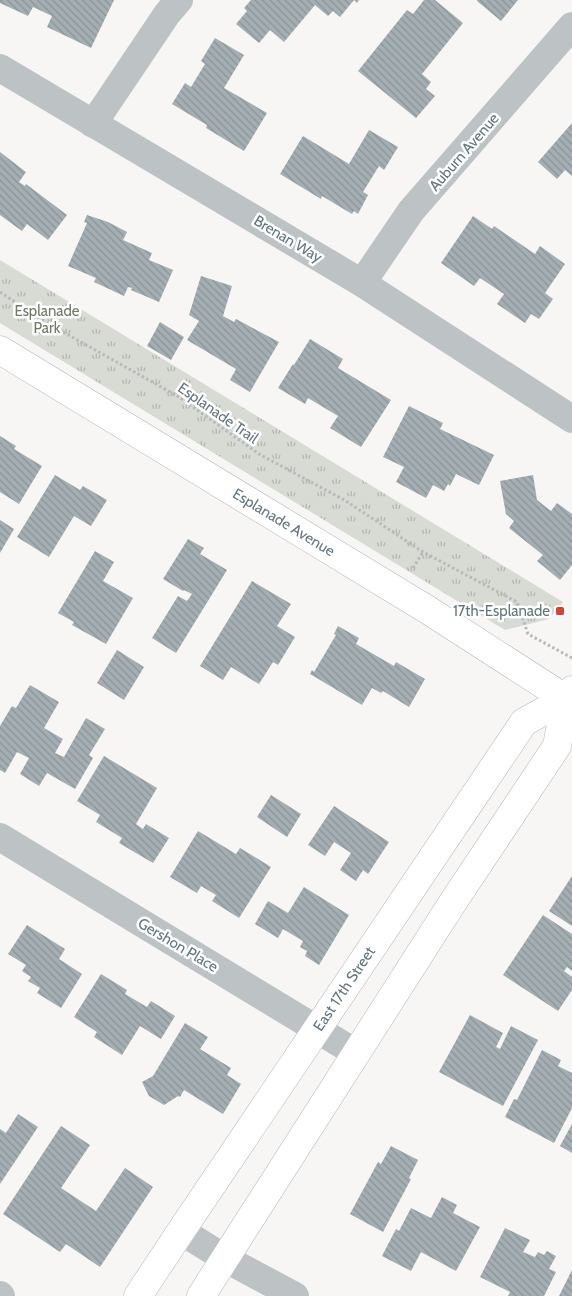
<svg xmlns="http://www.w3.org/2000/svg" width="572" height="1296" viewBox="0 0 572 1296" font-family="Cabin,sans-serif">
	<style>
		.park { fill: url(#park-tufts) }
		.building { fill: url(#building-back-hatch) }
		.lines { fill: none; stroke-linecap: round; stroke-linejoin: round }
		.secondary-casing { stroke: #b0b7ba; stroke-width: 29 }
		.primary-casing { stroke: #b1b7ba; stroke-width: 29 }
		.path { stroke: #b6babc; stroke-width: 3; stroke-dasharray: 2.5 2.5; stroke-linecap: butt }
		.street { stroke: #bdc3c5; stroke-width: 28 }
		.secondary { stroke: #fff; stroke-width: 28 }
		.primary { stroke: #fff; stroke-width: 28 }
		.poi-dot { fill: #d84433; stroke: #fff; stroke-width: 2 }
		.labels { text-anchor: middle; stroke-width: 5; stroke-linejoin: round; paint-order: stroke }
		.street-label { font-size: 15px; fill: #63757d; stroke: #fff }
		.park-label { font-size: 15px; fill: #6d7a66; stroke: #fff }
		.poi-label { font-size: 15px; fill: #63757d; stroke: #fff; text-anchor: end }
	</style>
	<defs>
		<pattern id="park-tufts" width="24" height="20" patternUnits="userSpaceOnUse" patternTransform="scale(1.25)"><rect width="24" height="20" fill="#d7dbd3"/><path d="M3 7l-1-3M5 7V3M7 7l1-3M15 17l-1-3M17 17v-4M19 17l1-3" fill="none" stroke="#b2b6b0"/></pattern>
		<pattern id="building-back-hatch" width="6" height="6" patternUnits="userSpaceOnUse" patternTransform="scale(1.25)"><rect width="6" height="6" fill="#a5afb3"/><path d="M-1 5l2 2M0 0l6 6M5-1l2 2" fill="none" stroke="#8a9397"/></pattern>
	</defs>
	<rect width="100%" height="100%" fill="#f7f6f4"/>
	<path class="park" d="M 0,260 L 563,602 L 549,619 L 505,630 L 0,323 Z"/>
	<g class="building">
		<path d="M 0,0 L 114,0 L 91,48 L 47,27 L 52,16 L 33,7 L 28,16 L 0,3 Z"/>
		<path d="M 251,0 L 359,0 L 357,3 L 354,0 L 340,17 L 333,11 L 328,16 L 315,5 L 284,42 L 270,30 L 259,43 L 236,24 L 247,11 L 244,8 Z"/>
		<path d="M 424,0 L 435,0 L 463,23 L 422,74 L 431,82 L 426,89 L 435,96 L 416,118 L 358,71 L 407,10 L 413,14 Z"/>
		<path d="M 477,0 L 518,0 L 501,21 L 477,1 Z"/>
		<path d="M 215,38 L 244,55 L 224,88 L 267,113 L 244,151 L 206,128 L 207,125 L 172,104 L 185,83 L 191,87 L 205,64 L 201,61 Z"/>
		<path d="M 572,123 L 572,176 L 565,170 L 557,179 L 538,162 Z"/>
		<path d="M 369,130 L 398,147 L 384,170 L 379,166 L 363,192 L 368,195 L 358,214 L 354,211 L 352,214 L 322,196 L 321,199 L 280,174 L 303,136 L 349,164 Z"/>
		<path d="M 0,152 L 26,172 L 19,182 L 25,186 L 26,184 L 67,215 L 48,240 L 27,224 L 22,231 L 0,215 Z"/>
		<path d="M 87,215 L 108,222 L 127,232 L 123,240 L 152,253 L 149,260 L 173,270 L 159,302 L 131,290 L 132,288 L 128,287 L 124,296 L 94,282 L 96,278 L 68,266 L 87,223 L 84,222 Z"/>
		<path d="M 473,216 L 492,229 L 494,226 L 535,254 L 540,246 L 565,264 L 545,293 L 553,299 L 539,319 L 531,314 L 525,323 L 497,304 L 504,294 L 480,278 L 474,286 L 441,263 Z"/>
		<path d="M 201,276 L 232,286 L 223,316 L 234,322 L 236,319 L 279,342 L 250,392 L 230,380 L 236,369 L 187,340 L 199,321 L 189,315 Z"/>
		<path d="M 160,322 L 184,337 L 171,360 L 147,346 Z"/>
		<path d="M 310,339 L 343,359 L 338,368 L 391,400 L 361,447 L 330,428 L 338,416 L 308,398 L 305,404 L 278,388 L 293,364 L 294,365 Z"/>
		<path d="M 409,406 L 443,423 L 440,429 L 494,455 L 479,485 L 456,474 L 450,486 L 448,484 L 444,491 L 433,485 L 426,498 L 396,482 L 404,467 L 383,457 Z"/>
		<path d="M 0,436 L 16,446 L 14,449 L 42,466 L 19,504 L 0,492 Z"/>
		<path d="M 55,475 L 80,490 L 83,486 L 107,500 L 91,526 L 74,516 L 49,557 L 17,537 Z"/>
		<path d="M 533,475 L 537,500 L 551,511 L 557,503 L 572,514 L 572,565 L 560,580 L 537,561 L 543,555 L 509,528 L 514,521 L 506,514 L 500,481 Z"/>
		<path d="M 0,520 L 14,529 L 0,553 Z"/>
		<path d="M 188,539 L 204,548 L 200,554 L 227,570 L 176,653 L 152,638 L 178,596 L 187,601 L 192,594 L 184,590 L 183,591 L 163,579 Z"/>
		<path d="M 95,551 L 114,562 L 103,581 L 133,598 L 106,644 L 72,625 L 74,622 L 58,613 Z"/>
		<path d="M 252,581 L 291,604 L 277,626 L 295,637 L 278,665 L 273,662 L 259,684 L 231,667 L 223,680 L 200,666 Z"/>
		<path d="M 338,626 L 359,638 L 356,644 L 394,666 L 396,662 L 425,679 L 409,707 L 383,691 L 381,693 L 372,688 L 362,705 L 310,674 L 312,670 L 314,672 L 336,635 L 334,634 Z"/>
		<path d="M 117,650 L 144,667 L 124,700 L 97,683 Z"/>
		<path d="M 30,685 L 59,702 L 44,728 L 63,739 L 55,753 L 64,757 L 86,718 L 105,729 L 89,755 L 93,758 L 75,789 L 47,773 L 39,786 L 20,774 L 29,758 L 17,752 L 5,773 L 0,770 L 0,726 L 12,706 L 16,708 Z"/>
		<path d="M 104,756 L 157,788 L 136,824 L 143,829 L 146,824 L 169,838 L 153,863 L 119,843 L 122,838 L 96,822 L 100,815 L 77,801 Z"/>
		<path d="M 271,795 L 301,814 L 287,837 L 257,817 Z"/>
		<path d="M 334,806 L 389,842 L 368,874 L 363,870 L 356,881 L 340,870 L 351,853 L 334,842 L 325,856 L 308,845 Z"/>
		<path d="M 198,831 L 236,854 L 240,848 L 271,867 L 239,918 L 212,901 L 216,895 L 201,886 L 197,893 L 170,877 Z"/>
		<path d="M 572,876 L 572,926 L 549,911 Z"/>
		<path d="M 304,887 L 349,915 L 319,965 L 305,956 L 307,951 L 300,947 L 303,941 L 283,929 L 278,938 L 255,924 L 268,901 L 288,913 Z"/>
		<path d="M 543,915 L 572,934 L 572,971 L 567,967 L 564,971 L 572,977 L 572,990 L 558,1011 L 503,975 Z"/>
		<path d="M 27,925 L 65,949 L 59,959 L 82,974 L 61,1008 L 37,993 L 40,988 L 28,981 L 31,977 L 22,971 L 26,965 L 8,954 Z"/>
		<path d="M 101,974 L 127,990 L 125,994 L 147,1007 L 151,1001 L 175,1016 L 161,1039 L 140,1026 L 122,1055 L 94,1037 L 97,1032 L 74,1017 Z"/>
		<path d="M 470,1015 L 503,1033 L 496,1047 L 500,1049 L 511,1026 L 538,1040 L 503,1106 L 439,1072 Z"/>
		<path d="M 185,1023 L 208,1037 L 200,1049 L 231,1068 L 227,1075 L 241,1084 L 223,1114 L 184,1090 L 180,1097 L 178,1096 L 164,1105 L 149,1096 L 142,1082 L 153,1076 Z"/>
		<path d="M 542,1050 L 561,1060 L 558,1066 L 572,1073 L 572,1108 L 554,1143 L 505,1117 L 514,1099 L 517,1100 Z"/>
		<path d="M 18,1114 L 38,1127 L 0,1184 L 0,1129 L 6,1133 Z"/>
		<path d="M 572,1124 L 572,1153 L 560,1146 Z"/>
		<path d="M 61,1126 L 90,1145 L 61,1188 L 96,1211 L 125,1168 L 153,1187 L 100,1267 L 66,1244 L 60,1252 L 3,1214 Z"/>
		<path d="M 391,1146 L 418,1160 L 409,1178 L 411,1179 L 383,1232 L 350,1214 L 378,1162 L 381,1164 Z"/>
		<path d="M 442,1197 L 457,1205 L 453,1213 L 480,1227 L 456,1271 L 421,1252 L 411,1271 L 382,1256 L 396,1229 L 399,1231 L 411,1208 L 431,1218 Z"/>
		<path d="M 505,1228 L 530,1240 L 523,1252 L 535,1257 L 538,1252 L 544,1255 L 547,1251 L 556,1256 L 549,1269 L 556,1272 L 544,1296 L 508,1296 L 510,1292 L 480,1277 Z"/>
		<path d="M 572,1270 L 572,1296 L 559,1296 Z"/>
	</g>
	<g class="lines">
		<g class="secondary-casing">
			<g id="secondary">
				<path id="s1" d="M 0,350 L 428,610 L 566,699"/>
			</g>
		</g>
		<g class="primary-casing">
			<g id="primary">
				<path id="s2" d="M 138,1296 L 181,1231 L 524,722 L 566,699"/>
				<path d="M 201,1296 L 453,902 L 557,746 L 566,699 L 572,690"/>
			</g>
		</g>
		<g class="path">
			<path d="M 0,292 L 47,323 L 179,397 L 259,454 L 346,501 L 423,552 L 517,602 L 528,634 L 572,658"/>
			<path d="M 413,568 L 423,552"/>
		</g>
		<g class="street">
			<path d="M 0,68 L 362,283 L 572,419"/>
			<path d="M 93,124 L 167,14 L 179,0"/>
			<path d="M 362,283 L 411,211 L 572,26"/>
			<path d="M 0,837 L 356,1053"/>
			<path d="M 181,1231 L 226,1259 L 295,1296"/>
			<path d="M 0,1295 L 1,1296"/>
		</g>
		<use href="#secondary" class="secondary"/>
		<use href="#primary" class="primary"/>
	</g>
	<rect class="poi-dot" x="555" y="606" width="10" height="10" rx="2.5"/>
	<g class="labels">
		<g class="street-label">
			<text transform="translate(464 152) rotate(-49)" y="5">Auburn Avenue</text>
			<text transform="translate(288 239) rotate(31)" y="5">Brenan Way</text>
			<text transform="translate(218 413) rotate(35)" y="5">Esplanade Trail</text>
			<text dy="5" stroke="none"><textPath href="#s1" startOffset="332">Esplanade Avenue</textPath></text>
			<text transform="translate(178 945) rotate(31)" y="5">Gershon Place</text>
			<text dy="5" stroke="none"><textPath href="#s2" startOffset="370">East 17th Street</textPath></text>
		</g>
		<g class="park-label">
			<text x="47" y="316">Esplanade<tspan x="47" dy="17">Park</tspan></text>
		</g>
		<g class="poi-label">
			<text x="550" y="616">17th-Esplanade</text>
		</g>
	</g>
</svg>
